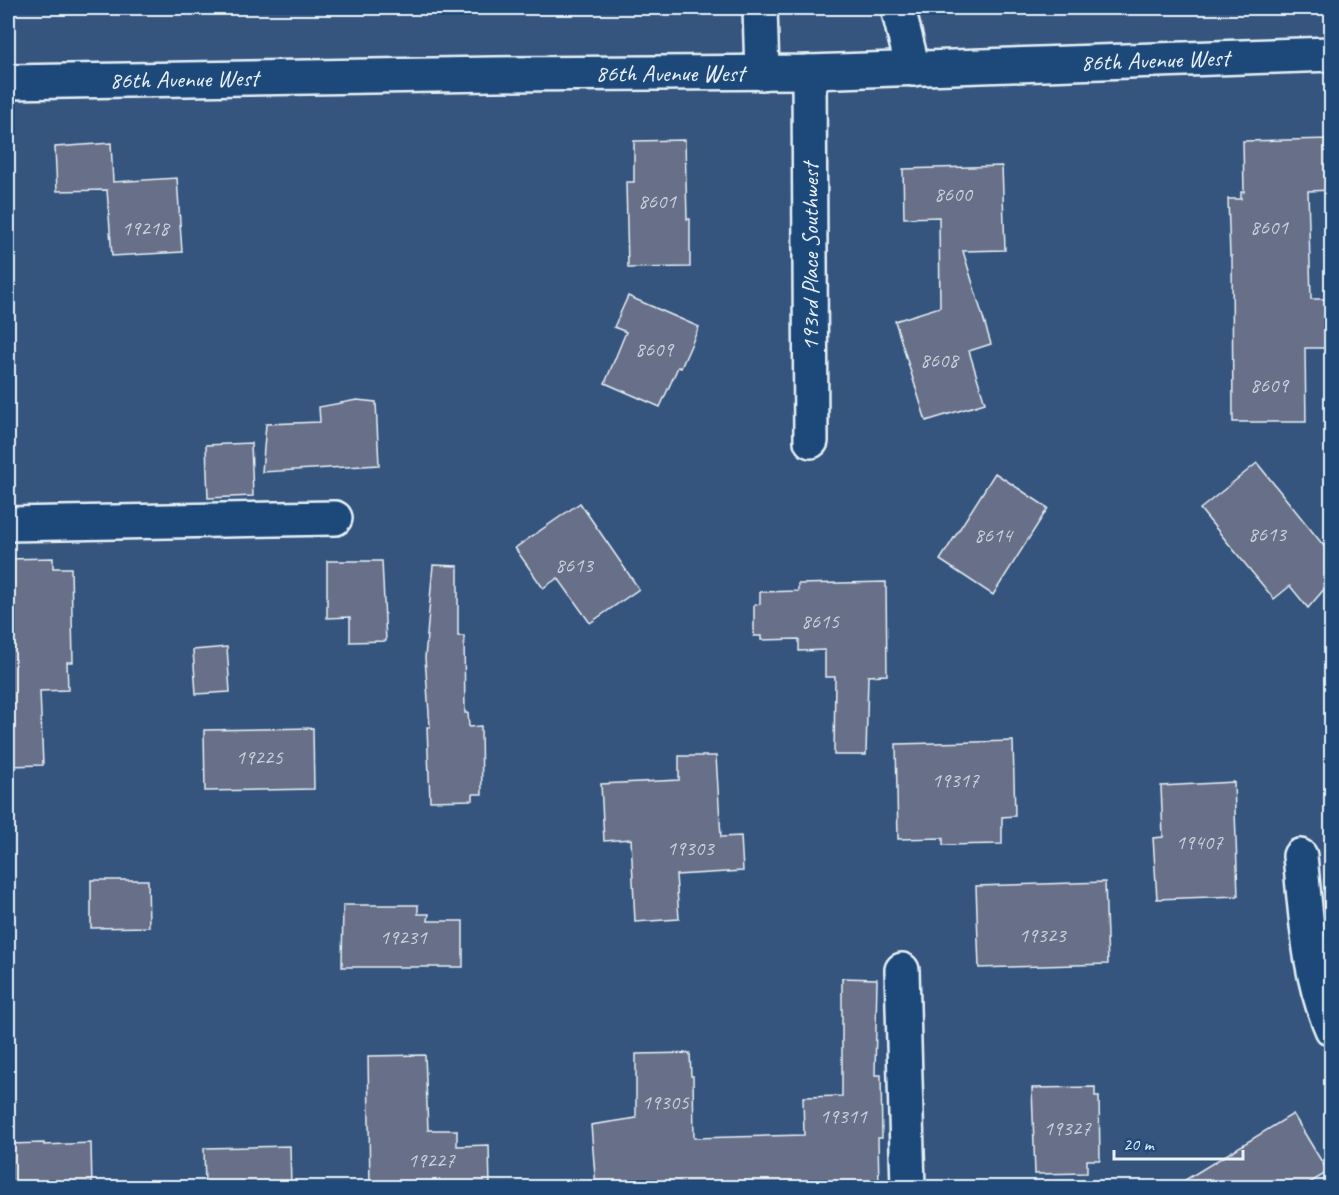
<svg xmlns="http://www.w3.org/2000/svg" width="1339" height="1195" viewBox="0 0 1339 1195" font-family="Caveat,sans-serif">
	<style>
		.building { fill: #687089; stroke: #e8f1f8; stroke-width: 1.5 }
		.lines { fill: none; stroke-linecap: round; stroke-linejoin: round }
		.minor-casing { stroke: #e8f1f8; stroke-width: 38 }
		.minor { stroke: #1f4a7a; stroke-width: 33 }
		.labels { text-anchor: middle; stroke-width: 4.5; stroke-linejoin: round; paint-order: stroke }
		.number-label { font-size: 21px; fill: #c8d1dc }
		.street-label { font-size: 24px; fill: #e8f1f8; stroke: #1f4a7a }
	</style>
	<rect width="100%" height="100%" fill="#35557e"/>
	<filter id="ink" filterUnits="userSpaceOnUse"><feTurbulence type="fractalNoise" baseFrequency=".0167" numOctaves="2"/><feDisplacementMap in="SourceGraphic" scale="12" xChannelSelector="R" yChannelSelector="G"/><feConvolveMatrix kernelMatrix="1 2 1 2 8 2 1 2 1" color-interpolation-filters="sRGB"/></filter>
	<g filter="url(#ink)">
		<g class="building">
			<path d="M 1332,139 L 1332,190 L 1308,191 L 1311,299 L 1332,299 L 1332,348 L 1305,348 L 1306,422 L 1233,422 L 1232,256 L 1230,256 L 1228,199 L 1241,199 L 1241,192 L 1244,192 L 1243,141 Z"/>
			<path d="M 685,140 L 687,219 L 690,219 L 690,267 L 628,268 L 626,182 L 634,182 L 634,141 Z"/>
			<path d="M 111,143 L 113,182 L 177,178 L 182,252 L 112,256 L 107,190 L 57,191 L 55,147 Z"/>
			<path d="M 1002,166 L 1005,250 L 963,251 L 991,344 L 969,351 L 985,403 L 926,421 L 895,321 L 940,307 L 939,217 L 904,218 L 903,169 Z"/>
			<path d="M 628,296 L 699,327 L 681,368 L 678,367 L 660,407 L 605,383 L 626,332 L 614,327 Z"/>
			<path d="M 357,400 L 376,402 L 379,465 L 262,472 L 266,424 L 320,422 L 319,407 Z"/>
			<path d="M 251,443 L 253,496 L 208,498 L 206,445 Z"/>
			<path d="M 1257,463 L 1332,556 L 1332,580 L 1308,608 L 1290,586 L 1274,599 L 1200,509 Z"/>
			<path d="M 995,473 L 1048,508 L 993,595 L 940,560 Z"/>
			<path d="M 580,503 L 639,589 L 590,623 L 558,578 L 543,588 L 515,548 Z"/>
			<path d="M 53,558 L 53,568 L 71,568 L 73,662 L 67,662 L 68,690 L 40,691 L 43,765 L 8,766 L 8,559 Z"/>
			<path d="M 327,561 L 382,561 L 386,641 L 350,642 L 350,617 L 327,618 Z"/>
			<path d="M 433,565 L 458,566 L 458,636 L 464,636 L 465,713 L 468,713 L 469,727 L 481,726 L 482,794 L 473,794 L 473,800 L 430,801 L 427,727 L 430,727 L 425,658 Z"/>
			<path d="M 886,582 L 887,675 L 868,676 L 866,755 L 834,755 L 835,677 L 825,677 L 825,650 L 799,651 L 799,639 L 761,640 L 761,636 L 754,636 L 754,605 L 760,604 L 760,592 L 798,591 L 798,584 Z"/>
			<path d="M 227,647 L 230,692 L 196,694 L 193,650 Z"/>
			<path d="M 313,728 L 314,789 L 205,791 L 204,730 Z"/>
			<path d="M 1013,741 L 1015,816 L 1002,817 L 1002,844 L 943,845 L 943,838 L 898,839 L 896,744 Z"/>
			<path d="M 679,756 L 716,756 L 721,837 L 741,836 L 743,871 L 676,875 L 679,919 L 635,922 L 631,839 L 604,841 L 601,784 L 679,780 Z"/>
			<path d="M 1234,782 L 1238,896 L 1157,899 L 1153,838 L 1163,837 L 1161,786 Z"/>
			<path d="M 91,880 L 148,880 L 149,927 L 91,928 Z"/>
			<path d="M 1105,882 L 1108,964 L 979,968 L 976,886 Z"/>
			<path d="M 343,905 L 418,905 L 418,914 L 429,914 L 428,921 L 463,921 L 463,967 L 342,967 Z"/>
			<path d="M 842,978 L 877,979 L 875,1075 L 881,1075 L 882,1138 L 878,1138 L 879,1188 L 596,1188 L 591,1125 L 636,1118 L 636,1054 L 690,1053 L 691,1076 L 693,1076 L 694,1138 L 804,1135 L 803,1097 L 842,1096 Z"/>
			<path d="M 425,1055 L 428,1130 L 457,1130 L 457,1146 L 489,1145 L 490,1188 L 370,1188 L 368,1056 Z"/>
			<path d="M 1095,1087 L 1095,1096 L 1099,1096 L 1100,1160 L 1087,1160 L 1087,1173 L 1035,1174 L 1032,1088 Z"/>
			<path d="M 1293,1114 L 1328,1172 L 1301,1188 L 1172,1188 Z"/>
			<path d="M 44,1143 L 44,1145 L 91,1143 L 92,1188 L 8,1188 L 8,1144 Z"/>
			<path d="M 290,1146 L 291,1188 L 205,1188 L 204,1148 Z"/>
		</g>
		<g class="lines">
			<g class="minor-casing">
				<g id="minor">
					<path d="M 760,8 L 762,73"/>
					<path d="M 898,8 L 913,69"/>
					<path d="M 809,72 L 811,441"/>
					<path d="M 8,82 L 495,74 L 809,72 L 1332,54"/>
					<path d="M 8,524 L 335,518"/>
					<path d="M 1300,856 C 1306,914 1308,975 1332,1029"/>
					<path d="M 902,970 L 908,1188"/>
				</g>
			</g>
			<use href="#minor" class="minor"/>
		</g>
	</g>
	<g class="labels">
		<g class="number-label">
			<text x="953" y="201">8600</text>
			<text x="657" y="208">8601</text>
			<text x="1269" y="234">8601</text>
			<text x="145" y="235">19218</text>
			<text x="654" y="356">8609</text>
			<text x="939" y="367">8608</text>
			<text x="1269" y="392">8609</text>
			<text x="1267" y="541">8613</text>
			<text x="993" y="542">8614</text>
			<text x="574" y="572">8613</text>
			<text x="820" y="628">8615</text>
			<text x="259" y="764">19225</text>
			<text x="955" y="787">19317</text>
			<text x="1199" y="849">19407</text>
			<text x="690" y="855">19303</text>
			<text x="1042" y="942">19323</text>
			<text x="403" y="944">19231</text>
			<text x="665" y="1109">19305</text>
			<text x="843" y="1123">19311</text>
			<text x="1067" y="1135">19327</text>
			<text x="431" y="1167">19227</text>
		</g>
		<g class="street-label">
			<text transform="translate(1155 60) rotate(-2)" y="8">86th Avenue West</text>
			<text x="670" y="81">86th Avenue West</text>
			<text transform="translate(184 79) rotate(-1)" y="8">86th Avenue West</text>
			<text transform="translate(810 257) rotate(-90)" y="8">193rd Place Southwest</text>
		</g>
	</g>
	<rect width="1339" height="1195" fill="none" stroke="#1f4a7a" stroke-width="30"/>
	<rect x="15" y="15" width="1309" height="1165" fill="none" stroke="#e8f1f8" stroke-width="2" filter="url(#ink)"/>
	<path d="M1114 1150v9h129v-9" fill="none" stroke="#e8f1f8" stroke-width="3"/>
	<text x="1123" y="1150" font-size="18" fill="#e8f1f8" stroke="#1f4a7a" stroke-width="4.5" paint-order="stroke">20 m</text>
</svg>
